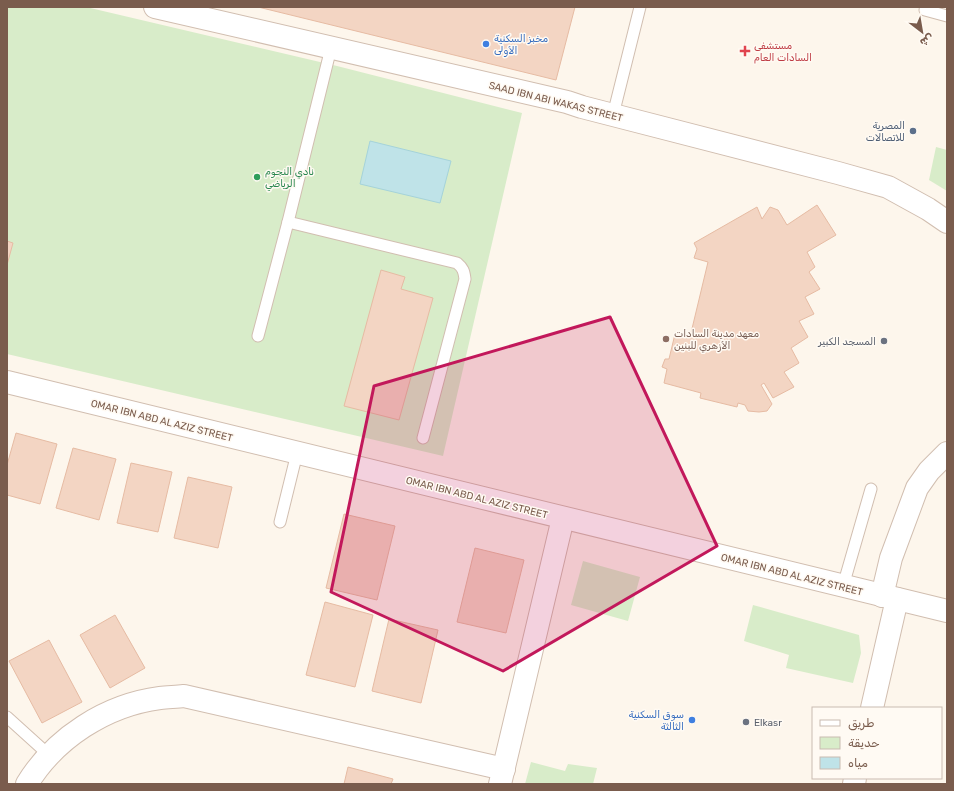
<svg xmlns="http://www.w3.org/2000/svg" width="954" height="791" viewBox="0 0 954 791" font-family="Rubik,Cairo,sans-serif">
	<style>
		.green { fill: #d8ecc9 }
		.water { fill: #bfe3e8; stroke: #a5d3da }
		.building { fill: #f3d5c3; stroke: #e6bba3 }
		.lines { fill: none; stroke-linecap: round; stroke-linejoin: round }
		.service-casing { stroke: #d1beb0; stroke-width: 13 }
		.minor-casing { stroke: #d1beb0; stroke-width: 24 }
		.tertiary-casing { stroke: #d1beb0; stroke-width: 24 }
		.service { stroke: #fff; stroke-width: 11 }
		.minor { stroke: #fff; stroke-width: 22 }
		.tertiary { stroke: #fff; stroke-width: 22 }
		.marked { fill: #c2185b; fill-opacity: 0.2; stroke: #c2185b; stroke-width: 3; stroke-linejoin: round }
		.shop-dot { fill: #3f7fe0; stroke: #fffaf3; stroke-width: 1.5 }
		.health-dot { fill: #e0444e; stroke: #fffaf3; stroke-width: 1.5 }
		.service-dot { fill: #5c6f8a; stroke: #fffaf3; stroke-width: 1.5 }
		.leisure-dot { fill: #2e9e5b; stroke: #fffaf3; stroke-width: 1.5 }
		.education-dot { fill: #8d6e63; stroke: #fffaf3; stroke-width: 1.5 }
		.worship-dot { fill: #6b7280; stroke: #fffaf3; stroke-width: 1.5 }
		.labels { text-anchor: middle; stroke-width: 3; stroke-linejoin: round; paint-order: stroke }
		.shop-label { font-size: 10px; fill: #366cbe; stroke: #fffaf3; text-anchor: start }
		.health-label { font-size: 10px; fill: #be3a42; stroke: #fffaf3; text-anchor: start }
		.street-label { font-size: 10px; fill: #7a5c4d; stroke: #fffaf3 }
		.service-label { font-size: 10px; fill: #4e5e75; stroke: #fffaf3; text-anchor: end }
		.leisure-label { font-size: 10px; fill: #27864d; stroke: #fffaf3; text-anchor: start }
		.education-label { font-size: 10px; fill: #785e54; stroke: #fffaf3; text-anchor: start }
		.worship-label { font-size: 10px; fill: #5b616d; stroke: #fffaf3; text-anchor: end }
	</style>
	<rect width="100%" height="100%" fill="#fdf6ec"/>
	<g class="green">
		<path d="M 7,7 L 86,7 L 337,66 L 522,113 L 443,456 L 7,354 Z"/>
		<path d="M 936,147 L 947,150 L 947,191 L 929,180 Z"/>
		<path d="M 583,561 L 640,577 L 628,621 L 571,605 Z"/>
		<path d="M 753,605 L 859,635 L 861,653 L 853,683 L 786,668 L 789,655 L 744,641 Z"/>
		<path d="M 531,762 L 565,771 L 568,764 L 597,768 L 593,784 L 525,784 Z"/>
	</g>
	<path class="water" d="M 370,141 L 451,161 L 440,203 L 360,184 Z"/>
	<g class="building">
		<path d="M 258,7 L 575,7 L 556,80 Z"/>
		<path d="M 817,205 L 836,235 L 807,252 L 815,267 L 809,272 L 820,289 L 805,297 L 814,314 L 799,321 L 808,337 L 791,348 L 799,363 L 784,372 L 794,387 L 773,398 L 764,383 L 761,385 L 772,404 L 767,411 L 759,412 L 748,411 L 745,405 L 738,403 L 737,407 L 700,398 L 701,393 L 664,383 L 667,369 L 662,367 L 665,359 L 669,359 L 675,334 L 690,337 L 708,262 L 694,258 L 697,249 L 694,243 L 757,207 L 762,219 L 770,207 L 778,210 L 787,225 Z"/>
		<path d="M 7,241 L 13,243 L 7,265 Z"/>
		<path d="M 381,270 L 405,277 L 401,289 L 433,298 L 399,420 L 344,406 Z"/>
		<path d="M 16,433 L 57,444 L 40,504 L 7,495 L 7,465 Z"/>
		<path d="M 73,448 L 116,459 L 99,520 L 56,508 Z"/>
		<path d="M 131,463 L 172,472 L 158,532 L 117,523 Z"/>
		<path d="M 188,477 L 232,487 L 218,548 L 174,538 Z"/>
		<path d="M 344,514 L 395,526 L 377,600 L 326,588 Z"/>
		<path d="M 475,548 L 524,560 L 506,633 L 457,622 Z"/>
		<path d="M 325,602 L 373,615 L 355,687 L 306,675 Z"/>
		<path d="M 115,615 L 145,668 L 110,688 L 80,635 Z"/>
		<path d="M 389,619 L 438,630 L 421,703 L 372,691 Z"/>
		<path d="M 49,640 L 82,702 L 42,723 L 9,661 Z"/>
		<path d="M 348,767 L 393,779 L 391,784 L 344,784 Z"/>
	</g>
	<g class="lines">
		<g class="service-casing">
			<g id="service">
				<path d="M 925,10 L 947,16"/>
				<path d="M 613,115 L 640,7"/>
				<path d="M 288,222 L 457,263 C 463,268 464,271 465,279 L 423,438"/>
				<path d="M 258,336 L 288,222 L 331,48"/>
				<path d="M 280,522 L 297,453"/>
				<path d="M 843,586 L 871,489"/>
				<path d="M 7,717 L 49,755"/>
			</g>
		</g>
		<g class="minor-casing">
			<g id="minor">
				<path d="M 882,596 L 891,558 L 917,488 L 929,471 L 947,453"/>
				<path d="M 872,708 L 897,599"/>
				<path d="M 27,784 C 55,738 106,705 160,698 C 168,697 176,697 184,696 L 504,769"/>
				<path d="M 500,784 L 563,518"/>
				<path d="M 854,784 L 855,778"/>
			</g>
		</g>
		<g class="tertiary-casing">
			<g id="tertiary">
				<path d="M 155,7 L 567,102 L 582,107 L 838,173 L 888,187 L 928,209 L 947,222"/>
				<path d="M 7,382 L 947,611"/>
			</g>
		</g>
		<use href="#service" class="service"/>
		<use href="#minor" class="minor"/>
		<use href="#tertiary" class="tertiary"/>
	</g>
	<path class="marked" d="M 610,317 L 717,546 L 503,671 L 331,592 L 374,386 Z"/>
	<g class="shop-dot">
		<circle cx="486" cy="44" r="4"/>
		<circle cx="692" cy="720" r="4"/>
	</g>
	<path class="health-dot" d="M743 45h4v4h4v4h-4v4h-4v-4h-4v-4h4z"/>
	<circle class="service-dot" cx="913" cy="131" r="4"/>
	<circle class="leisure-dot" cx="257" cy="177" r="4"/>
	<circle class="education-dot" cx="666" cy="339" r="4"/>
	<g class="worship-dot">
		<circle cx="884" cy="341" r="4"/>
		<circle cx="746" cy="722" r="4"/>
	</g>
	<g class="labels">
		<g class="shop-label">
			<text x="494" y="42">مخبز السكنية<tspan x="494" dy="12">الأولى</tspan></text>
			<text x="684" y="718" text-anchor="end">سوق السكنية<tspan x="684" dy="12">الثالثة</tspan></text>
		</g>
		<g class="health-label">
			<text x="754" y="49">مستشفى<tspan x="754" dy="12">السادات العام</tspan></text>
		</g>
		<g class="street-label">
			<text transform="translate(556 101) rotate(14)" y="4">SAAD IBN ABI WAKAS STREET</text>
			<text transform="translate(162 420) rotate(14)" y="4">OMAR IBN ABD AL AZIZ STREET</text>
			<text transform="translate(477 497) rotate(14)" y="4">OMAR IBN ABD AL AZIZ STREET</text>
			<text transform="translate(792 574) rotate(14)" y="4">OMAR IBN ABD AL AZIZ STREET</text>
		</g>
		<g class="service-label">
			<text x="905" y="129">المصرية<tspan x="905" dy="12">للاتصالات</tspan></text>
		</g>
		<g class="leisure-label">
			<text x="265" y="175">نادي النجوم<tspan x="265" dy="12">الرياضي</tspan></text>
		</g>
		<g class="education-label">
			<text x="674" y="337">معهد مدينة السادات<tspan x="674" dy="12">الأزهري للبنين</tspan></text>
		</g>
		<g class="worship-label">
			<text x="876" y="345">المسجد الكبير</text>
			<text x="754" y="726" text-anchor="start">Elkasr</text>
		</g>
	</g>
	<rect width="954" height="791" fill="none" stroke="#7a5c4d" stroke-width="16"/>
	<rect x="812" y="707" width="130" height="72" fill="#fffaf3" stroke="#cabbb1"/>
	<rect x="820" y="720" width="20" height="6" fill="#ffffff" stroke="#cabbb1"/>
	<text x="848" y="727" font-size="12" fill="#7a5c4d">طريق</text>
	<rect x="820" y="737" width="20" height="12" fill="#d8ecc9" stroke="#cabbb1"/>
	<text x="848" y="747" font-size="12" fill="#7a5c4d">حديقة</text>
	<rect x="820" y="757" width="20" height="12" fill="#bfe3e8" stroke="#cabbb1"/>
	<text x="848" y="767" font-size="12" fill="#7a5c4d">مياه</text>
	<g transform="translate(922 32) rotate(149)" stroke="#fffaf3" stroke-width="3" paint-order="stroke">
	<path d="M0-3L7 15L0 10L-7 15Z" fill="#7a5c4d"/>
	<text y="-6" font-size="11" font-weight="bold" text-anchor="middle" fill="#7a5c4d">ش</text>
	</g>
</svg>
